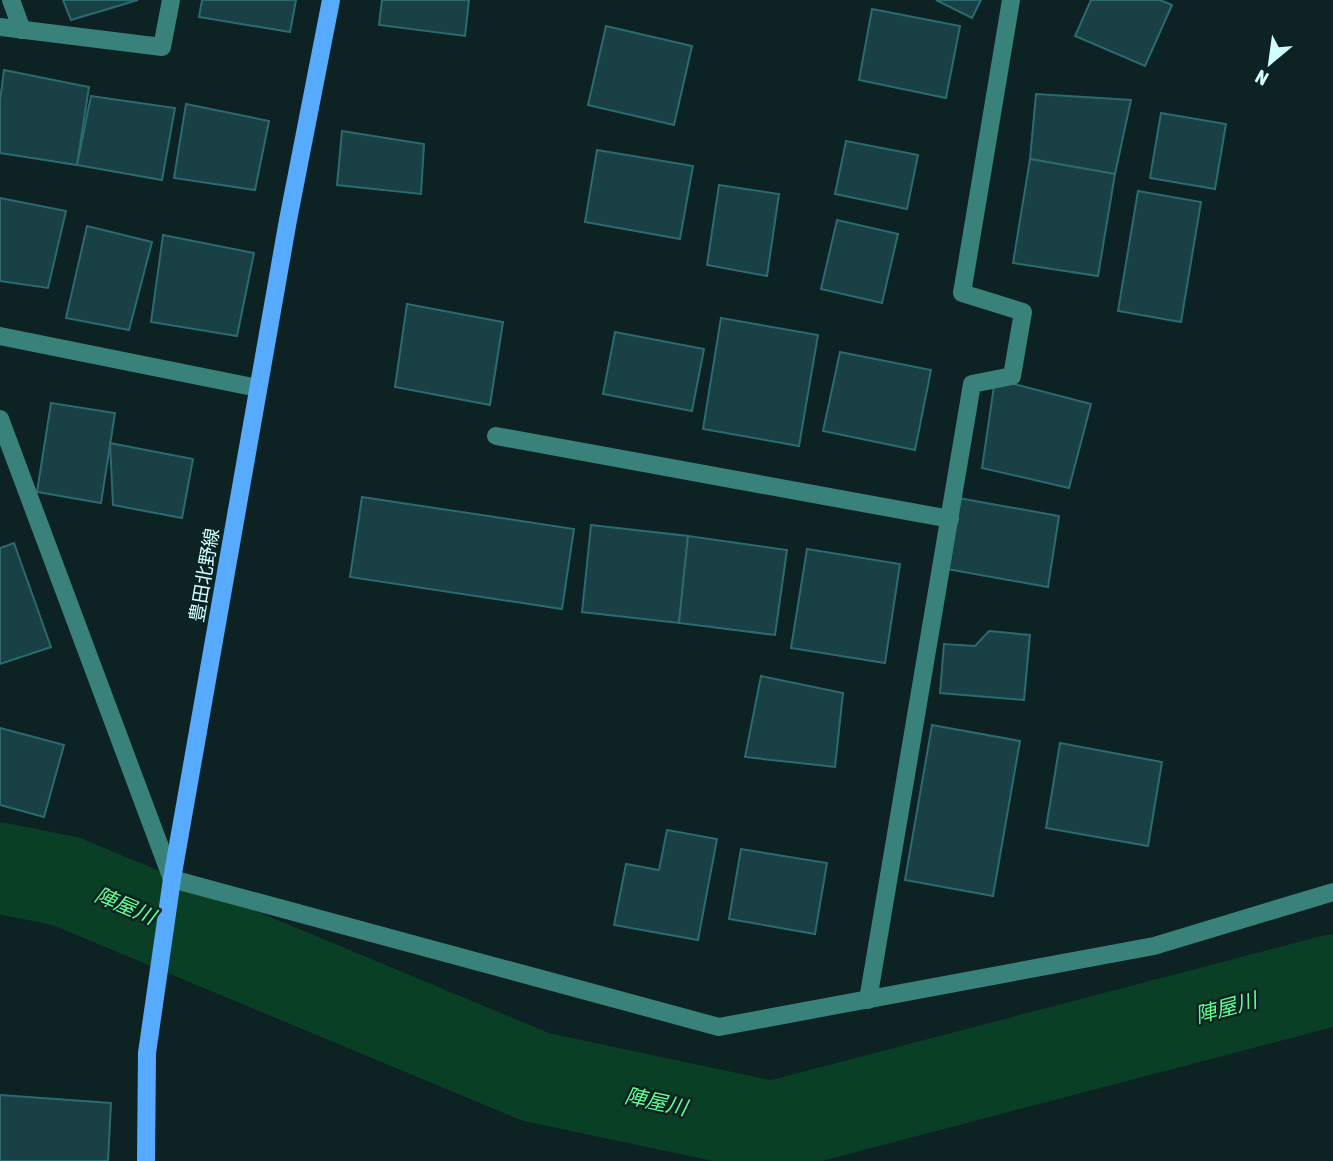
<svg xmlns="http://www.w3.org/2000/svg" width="1333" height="1161" viewBox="0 0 1333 1161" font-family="'Asap Condensed','Noto Sans JP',sans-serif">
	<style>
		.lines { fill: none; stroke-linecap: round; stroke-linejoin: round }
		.river { stroke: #094025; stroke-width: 91 }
		.building { fill: #194044; stroke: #2b6b70; stroke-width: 2 }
		.minor { stroke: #38827b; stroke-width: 18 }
		.major { stroke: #56abff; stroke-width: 18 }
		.labels { text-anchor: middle; stroke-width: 5; stroke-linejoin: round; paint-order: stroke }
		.street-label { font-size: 19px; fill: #cffffe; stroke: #0d2222 }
		.water-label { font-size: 21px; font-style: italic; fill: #5dff93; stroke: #0d2222 }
	</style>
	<rect width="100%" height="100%" fill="#0d2222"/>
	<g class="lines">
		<path class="river" d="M 0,868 L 65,881 L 536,1077 L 772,1127 L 1333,980"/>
	</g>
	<g class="building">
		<path d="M 63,0 L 138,0 L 71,20 Z"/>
		<path d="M 202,0 L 296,0 L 290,32 L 199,17 Z"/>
		<path d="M 382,0 L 469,0 L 465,36 L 379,25 Z"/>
		<path d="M 936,0 L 981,0 L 972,18 Z"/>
		<path d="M 1091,0 L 1160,0 L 1172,5 L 1145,66 L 1075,36 Z"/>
		<path d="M 872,9 L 960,26 L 946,98 L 859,80 Z"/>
		<path d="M 606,26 L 692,46 L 674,125 L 588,105 Z"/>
		<path d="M 4,70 L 89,87 L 77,165 L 0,153 L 0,101 Z"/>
		<path d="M 1036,94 L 1131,100 L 1115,174 L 1030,159 Z"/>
		<path d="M 91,96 L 175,108 L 162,180 L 77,165 Z"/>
		<path d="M 186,104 L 269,121 L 255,190 L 174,178 Z"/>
		<path d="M 1161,113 L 1226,124 L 1215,189 L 1150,178 Z"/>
		<path d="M 342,131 L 424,144 L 421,194 L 337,185 Z"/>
		<path d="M 846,141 L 918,155 L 907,209 L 835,194 Z"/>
		<path d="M 597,150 L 693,166 L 680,239 L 585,222 Z"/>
		<path d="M 1030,159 L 1115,174 L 1098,276 L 1013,263 Z"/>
		<path d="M 719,185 L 779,194 L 767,276 L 707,265 Z"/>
		<path d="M 1138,191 L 1201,202 L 1181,322 L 1118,311 Z"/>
		<path d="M 0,198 L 66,211 L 48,288 L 0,281 Z"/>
		<path d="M 837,220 L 898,234 L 882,303 L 821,289 Z"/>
		<path d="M 87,226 L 152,242 L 129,330 L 66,318 Z"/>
		<path d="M 163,235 L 254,253 L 237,336 L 151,322 Z"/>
		<path d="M 407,304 L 503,322 L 490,405 L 395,387 Z"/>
		<path d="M 721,318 L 818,335 L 799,446 L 703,429 Z"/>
		<path d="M 615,332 L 704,349 L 692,411 L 603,394 Z"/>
		<path d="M 840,352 L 931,370 L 915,450 L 823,431 Z"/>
		<path d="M 995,379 L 1091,404 L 1069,488 L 982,468 Z"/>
		<path d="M 51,403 L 115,413 L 101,503 L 37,492 Z"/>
		<path d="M 110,443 L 193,459 L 182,518 L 113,505 Z"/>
		<path d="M 362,497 L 574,529 L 562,609 L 350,577 Z"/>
		<path d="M 953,497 L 1059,516 L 1048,587 L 941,568 Z"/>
		<path d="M 591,525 L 688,536 L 679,623 L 582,612 Z"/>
		<path d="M 688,536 L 787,550 L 775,635 L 679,623 Z"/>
		<path d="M 14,543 L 51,647 L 0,664 L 0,548 Z"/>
		<path d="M 807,549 L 900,564 L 885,663 L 791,648 Z"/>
		<path d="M 989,631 L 1030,635 L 1024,700 L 940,693 L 944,644 L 975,646 Z"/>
		<path d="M 761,676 L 843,693 L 835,767 L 745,757 Z"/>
		<path d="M 932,725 L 1020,741 L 993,896 L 905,880 Z"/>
		<path d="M 0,728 L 64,745 L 44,817 L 0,805 Z"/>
		<path d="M 1060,743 L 1162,762 L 1148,846 L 1046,828 Z"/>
		<path d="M 667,830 L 717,839 L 698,940 L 614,925 L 626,864 L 659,870 Z"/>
		<path d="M 741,849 L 827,863 L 815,934 L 729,919 Z"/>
		<path d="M 0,1095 L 111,1103 L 108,1161 L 0,1161 Z"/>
	</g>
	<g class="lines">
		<g class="minor">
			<path d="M 11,0 L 22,30"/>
			<path d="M 0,27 L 162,47 L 171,0"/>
			<path d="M 0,336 L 258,388"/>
			<path d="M 0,419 L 172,879 L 719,1027 L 1154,946 L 1333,892"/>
			<path d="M 496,436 L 950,519"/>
			<path d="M 868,1000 L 972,384 L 1012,376 L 1023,312 L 962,293 L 1011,0"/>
		</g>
		<path class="major" d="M 146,1161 L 147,1053 L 172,879 L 288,220 L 331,0"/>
	</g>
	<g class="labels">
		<g class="street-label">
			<text transform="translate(204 575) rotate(-80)" y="7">豊田北野線</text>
		</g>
		<g class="water-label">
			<text transform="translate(125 906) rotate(23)" y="7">陣屋川</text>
			<text transform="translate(1226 1008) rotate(-15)" y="7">陣屋川</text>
			<text transform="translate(656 1102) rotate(12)" y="7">陣屋川</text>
		</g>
	</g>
	<g transform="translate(1270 63) rotate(209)" stroke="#0d2222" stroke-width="5" paint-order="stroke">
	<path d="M0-5L12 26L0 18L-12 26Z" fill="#cffffe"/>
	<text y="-10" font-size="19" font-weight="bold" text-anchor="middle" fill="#cffffe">N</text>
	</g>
</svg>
